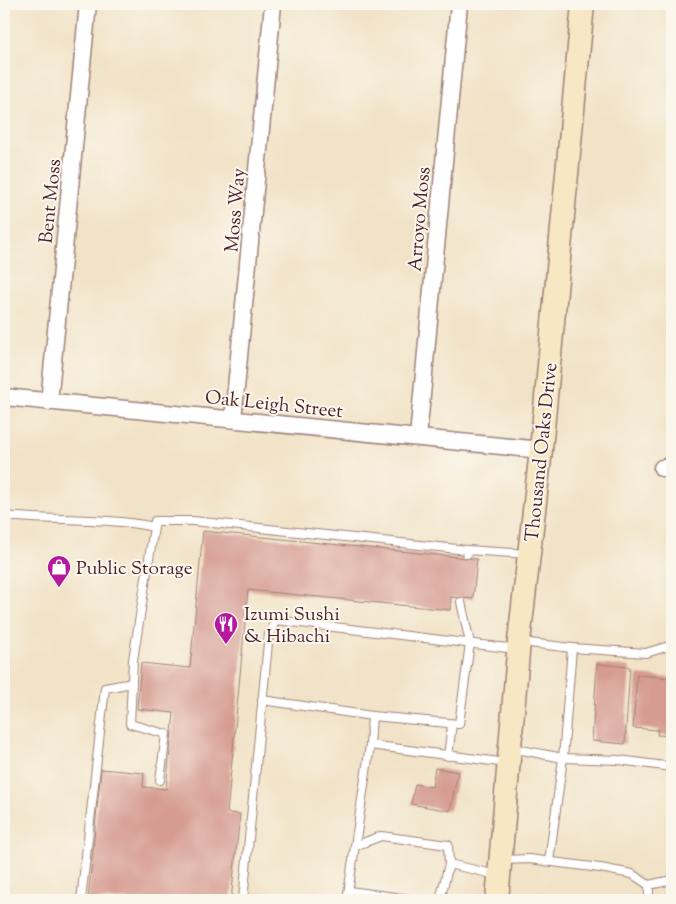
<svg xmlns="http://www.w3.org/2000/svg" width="676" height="904" viewBox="0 0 676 904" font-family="'Sorts Mill Goudy',serif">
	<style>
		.building { fill: #d69b91 }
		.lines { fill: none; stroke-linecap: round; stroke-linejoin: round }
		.service-casing { stroke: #9e8179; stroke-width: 10 }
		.minor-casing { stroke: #9e8179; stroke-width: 19 }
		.secondary-casing { stroke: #9e8179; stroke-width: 25 }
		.service { stroke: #fff; stroke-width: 8 }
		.minor { stroke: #fff; stroke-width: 16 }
		.secondary { stroke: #f7e8c3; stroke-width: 22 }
		.labels { text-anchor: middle; stroke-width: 4; stroke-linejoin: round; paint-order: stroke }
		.street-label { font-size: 19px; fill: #4a1f2b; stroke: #fbf7ec }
		.poi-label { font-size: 19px; fill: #4a1f2b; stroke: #fbf7ec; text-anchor: start }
	</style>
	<rect width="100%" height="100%" fill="#fbf7ec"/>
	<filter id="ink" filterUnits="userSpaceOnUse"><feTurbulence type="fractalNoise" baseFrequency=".02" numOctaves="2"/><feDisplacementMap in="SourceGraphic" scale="10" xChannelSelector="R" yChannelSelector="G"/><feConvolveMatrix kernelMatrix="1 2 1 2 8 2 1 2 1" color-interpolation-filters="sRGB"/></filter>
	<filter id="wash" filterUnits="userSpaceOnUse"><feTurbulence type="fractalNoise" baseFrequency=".0096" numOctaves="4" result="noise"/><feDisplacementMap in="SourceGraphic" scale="20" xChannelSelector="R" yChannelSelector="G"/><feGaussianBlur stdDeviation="1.12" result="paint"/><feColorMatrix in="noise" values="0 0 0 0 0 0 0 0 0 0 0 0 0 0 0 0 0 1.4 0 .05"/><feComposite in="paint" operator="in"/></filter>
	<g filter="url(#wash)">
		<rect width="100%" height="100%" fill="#f1e3c7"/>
		<g id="blocks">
			<g class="building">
				<path d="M 203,531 L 477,559 L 473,599 L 451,597 L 450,610 L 248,590 L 227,813 L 240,814 L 231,900 L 88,900 L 101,769 L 144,773 L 143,787 L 166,789 L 174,713 L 137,709 L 141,663 L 190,668 Z"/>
				<path d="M 597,664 L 630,667 L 625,744 L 592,741 Z"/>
				<path d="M 637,675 L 672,678 L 672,736 L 657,735 L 658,730 L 633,728 Z"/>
				<path d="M 435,768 L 458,772 L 450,811 L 411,804 L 415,784 L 432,787 Z"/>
			</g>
		</g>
	</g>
	<g filter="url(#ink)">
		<use href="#blocks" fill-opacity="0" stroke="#9e8179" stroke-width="1"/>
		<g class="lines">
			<g class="service-casing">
				<g id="service">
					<path d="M 4,516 C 54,521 105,517 154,527"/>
					<path d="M 467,554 L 467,550 L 528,554"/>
					<path d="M 521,642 L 572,648 L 646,653 L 672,645"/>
					<path d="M 262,700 L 372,716"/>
					<path d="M 370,745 L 372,716 L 459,724 L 470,643 L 461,602"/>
					<path d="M 511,748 L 563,758 L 619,760 L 672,767"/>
					<path d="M 448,756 L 452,724"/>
					<path d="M 160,780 L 166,734 L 130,724 L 133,660 L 155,521 L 193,521 L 467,550"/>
					<path d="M 355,846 L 381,836 L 448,845 L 449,864"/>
					<path d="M 503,860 L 529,859 L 600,868 L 632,874 L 649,885"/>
					<path d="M 549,861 L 563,758 L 572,648"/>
					<path d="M 349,891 L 418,900"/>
					<path d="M 81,900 L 105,688 L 132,683"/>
					<path d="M 243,900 L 269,633 L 276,620 L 516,649"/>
					<path d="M 347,900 L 370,745 L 507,763"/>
					<path d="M 440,900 L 449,864 L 497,875"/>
					<path d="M 649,900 L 649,885 L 672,880"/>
				</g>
			</g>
			<g class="minor-casing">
				<g id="minor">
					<path d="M 4,397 L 541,450"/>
					<path d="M 49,402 L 88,4"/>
					<path d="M 233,419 L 273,4"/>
					<path d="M 418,437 L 459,4"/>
					<path d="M 662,468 L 672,465"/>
				</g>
			</g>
			<g class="secondary-casing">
				<path id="secondary" d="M 497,900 L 519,641 L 541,450 L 583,4"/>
			</g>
			<use href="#service" class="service"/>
			<use href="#minor" class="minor"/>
			<use href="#secondary" class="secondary"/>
		</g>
	</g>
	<defs>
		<g id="shop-pin" transform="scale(1.25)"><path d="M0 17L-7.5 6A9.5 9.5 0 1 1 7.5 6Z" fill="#b5179e" stroke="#fbf7ec"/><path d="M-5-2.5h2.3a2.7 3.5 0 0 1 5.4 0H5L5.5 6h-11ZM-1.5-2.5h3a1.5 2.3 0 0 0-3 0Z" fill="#fff"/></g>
		<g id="restaurant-pin" transform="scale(1.25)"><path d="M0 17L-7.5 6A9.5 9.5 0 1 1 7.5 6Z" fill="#b5179e" stroke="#fbf7ec"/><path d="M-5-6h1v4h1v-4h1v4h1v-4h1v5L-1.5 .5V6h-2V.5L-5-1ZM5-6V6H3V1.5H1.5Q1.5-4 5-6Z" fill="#fff"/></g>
	</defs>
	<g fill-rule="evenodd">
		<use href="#shop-pin" x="59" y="567"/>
		<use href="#restaurant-pin" x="226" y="624"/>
	</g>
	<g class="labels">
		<g class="street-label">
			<text transform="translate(49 201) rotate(-84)" y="7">Bent Moss</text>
			<text transform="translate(234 210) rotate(-85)" y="7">Moss Way</text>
			<text transform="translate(418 219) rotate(-85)" y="7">Arroyo Moss</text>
			<text transform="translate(274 403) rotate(6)" y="7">Oak Leigh Street</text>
			<text transform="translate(540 452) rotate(-84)" y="7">Thousand Oaks Drive</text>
		</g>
		<g class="poi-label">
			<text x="76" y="574">Public Storage</text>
			<text x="244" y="620">Izumi Sushi<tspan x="244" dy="22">&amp; Hibachi</tspan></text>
		</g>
	</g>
	<rect width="676" height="904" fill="none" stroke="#fbf7ec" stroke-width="20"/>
</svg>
